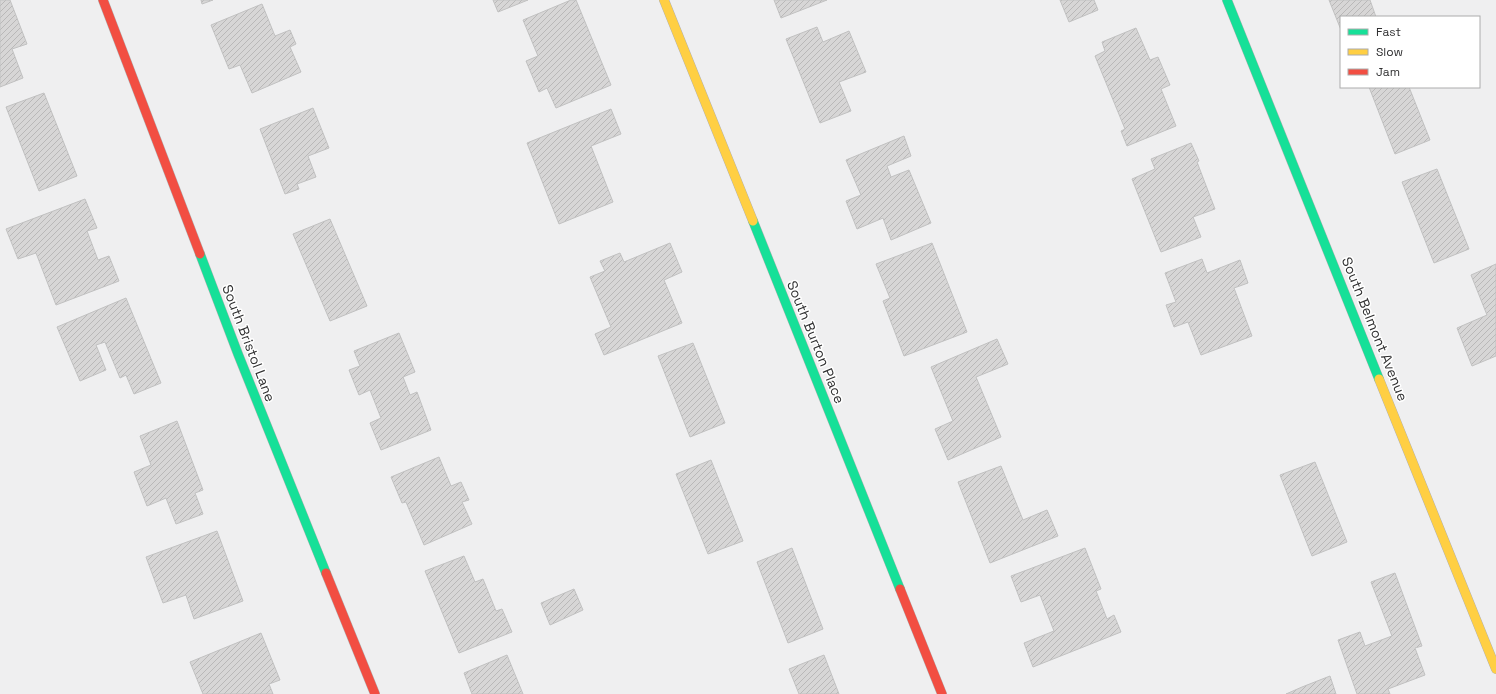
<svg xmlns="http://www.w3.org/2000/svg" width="1496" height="694" viewBox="0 0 1496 694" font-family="'Space Grotesk',sans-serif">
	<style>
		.building { fill: url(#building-hatch); stroke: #c1c1c1 }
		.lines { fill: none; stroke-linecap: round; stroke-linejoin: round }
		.fast-casing { stroke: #b1b1b2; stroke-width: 10 }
		.slow-casing { stroke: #b1b1b2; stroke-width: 10 }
		.jam-casing { stroke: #b1b1b2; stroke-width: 10 }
		.fast { stroke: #16e098; stroke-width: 9 }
		.slow { stroke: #ffcf43; stroke-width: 9 }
		.jam { stroke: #f24e42; stroke-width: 9 }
		.labels { text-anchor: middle; stroke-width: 3; stroke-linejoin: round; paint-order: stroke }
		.street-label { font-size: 14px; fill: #2f2f30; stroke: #fff }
	</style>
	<defs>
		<pattern id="building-hatch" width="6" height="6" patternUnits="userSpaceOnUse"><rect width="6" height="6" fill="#d7d6d6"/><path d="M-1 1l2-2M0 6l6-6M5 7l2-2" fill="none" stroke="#b9b8b8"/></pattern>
	</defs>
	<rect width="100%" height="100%" fill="#efeff0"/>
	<g class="building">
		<path d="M 0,0 L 10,0 L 27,44 L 12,49 L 23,78 L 0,87 Z"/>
		<path d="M 201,0 L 213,0 L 202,4 Z"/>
		<path d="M 493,0 L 528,0 L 498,12 Z"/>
		<path d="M 571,0 L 576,0 L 611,85 L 556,108 L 547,88 L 539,92 L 526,61 L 538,56 L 523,20 Z"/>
		<path d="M 774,0 L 827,0 L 781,18 Z"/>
		<path d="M 1060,0 L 1094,0 L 1098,10 L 1069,22 Z"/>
		<path d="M 1329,0 L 1370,0 L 1376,17 L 1341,17 L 1341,30 Z"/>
		<path d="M 262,4 L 275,36 L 290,30 L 296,44 L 290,47 L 301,72 L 252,93 L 240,65 L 229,69 L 211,25 Z"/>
		<path d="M 817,27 L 823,42 L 849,31 L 866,72 L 839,82 L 851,111 L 820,123 L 786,39 Z"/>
		<path d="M 1136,28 L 1150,60 L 1158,57 L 1170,85 L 1161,89 L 1176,126 L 1127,146 L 1121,131 L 1125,129 L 1095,56 L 1105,51 L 1102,42 Z"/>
		<path d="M 1369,87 L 1409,87 L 1430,140 L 1395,154 Z"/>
		<path d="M 44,93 L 77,176 L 39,191 L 6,107 Z"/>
		<path d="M 313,108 L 329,148 L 308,156 L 316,177 L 297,184 L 299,189 L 285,194 L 260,129 Z"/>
		<path d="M 611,109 L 621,134 L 591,146 L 613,202 L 559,224 L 527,143 Z"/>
		<path d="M 904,136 L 911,156 L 887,166 L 891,177 L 909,170 L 931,223 L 891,240 L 883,218 L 857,229 L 846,201 L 861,195 L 846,160 Z"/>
		<path d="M 1191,143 L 1199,161 L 1197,162 L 1215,209 L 1193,217 L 1201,237 L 1161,252 L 1132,179 L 1155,169 L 1151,159 Z"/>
		<path d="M 1437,169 L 1469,249 L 1434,263 L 1402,182 Z"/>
		<path d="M 85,199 L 97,228 L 87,231 L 98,260 L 109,256 L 119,281 L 56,305 L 36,253 L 18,259 L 6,229 Z"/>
		<path d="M 330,219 L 367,306 L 330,321 L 293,234 Z"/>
		<path d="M 670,243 L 682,272 L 664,280 L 682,323 L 604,355 L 595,334 L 611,327 L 590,277 L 605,271 L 600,261 L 620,253 L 624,262 Z"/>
		<path d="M 932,243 L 967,332 L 904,356 L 883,301 L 890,298 L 876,264 Z"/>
		<path d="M 1202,259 L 1207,273 L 1240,260 L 1248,283 L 1234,288 L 1252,336 L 1201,355 L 1188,322 L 1174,327 L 1166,305 L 1176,302 L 1165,273 Z"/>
		<path d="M 1496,264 L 1496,356 L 1472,366 L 1457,328 L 1487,315 L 1471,275 Z"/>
		<path d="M 126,298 L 161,383 L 134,394 L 126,375 L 120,378 L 105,342 L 96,345 L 106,370 L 80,381 L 57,327 Z"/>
		<path d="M 399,333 L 415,372 L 403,377 L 410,395 L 417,392 L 431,430 L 381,450 L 370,423 L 381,418 L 370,390 L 359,395 L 349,370 L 360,366 L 354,351 Z"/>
		<path d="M 997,339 L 1008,364 L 976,377 L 1001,437 L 948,460 L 935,429 L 953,421 L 931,367 Z"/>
		<path d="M 693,343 L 725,423 L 690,437 L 658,356 Z"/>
		<path d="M 177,421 L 203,490 L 195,493 L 203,514 L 176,524 L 166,498 L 147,506 L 134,472 L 151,465 L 140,436 Z"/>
		<path d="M 439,457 L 451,486 L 461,482 L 469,500 L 462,502 L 472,524 L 424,545 L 406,502 L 402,503 L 391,477 Z"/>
		<path d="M 711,460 L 743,541 L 708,554 L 676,474 Z"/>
		<path d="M 1315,462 L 1347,542 L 1312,556 L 1280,475 Z"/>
		<path d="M 1001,466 L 1023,520 L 1047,510 L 1058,536 L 990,563 L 958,482 Z"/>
		<path d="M 217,531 L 243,601 L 194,619 L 186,595 L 163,603 L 146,557 Z"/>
		<path d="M 792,548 L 823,629 L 788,643 L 757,562 Z"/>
		<path d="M 1085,548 L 1101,589 L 1096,591 L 1107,619 L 1114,615 L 1121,632 L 1033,667 L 1024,643 L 1054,631 L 1040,595 L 1021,602 L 1011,576 Z"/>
		<path d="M 464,556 L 475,582 L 483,579 L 496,611 L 502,609 L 512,632 L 459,653 L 425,571 Z"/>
		<path d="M 1395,573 L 1422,646 L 1415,648 L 1425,675 L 1388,689 L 1390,694 L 1357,694 L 1338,640 L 1360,632 L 1365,646 L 1392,636 L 1371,582 Z"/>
		<path d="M 574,589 L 583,610 L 550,625 L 541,603 Z"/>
		<path d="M 261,633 L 280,680 L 269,684 L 273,694 L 203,694 L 190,662 Z"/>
		<path d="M 507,655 L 523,694 L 472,694 L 464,673 Z"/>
		<path d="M 824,655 L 839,694 L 799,694 L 789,669 Z"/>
		<path d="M 1330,676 L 1336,694 L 1286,694 L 1302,687 Z"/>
	</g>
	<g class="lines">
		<g class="fast-casing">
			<g id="fast">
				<path d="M 1227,0 L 1379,379"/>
				<path d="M 753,221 L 900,589"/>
				<path d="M 200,254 L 238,354 L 326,573"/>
			</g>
		</g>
		<g class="slow-casing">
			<g id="slow">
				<path d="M 664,0 L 753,221"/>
				<path d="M 1379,379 L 1496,669"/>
			</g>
		</g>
		<g class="jam-casing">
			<g id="jam">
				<path d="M 103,0 L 200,254"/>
				<path d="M 326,573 L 375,694"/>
				<path d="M 900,589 L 942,694"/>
			</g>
		</g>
		<use href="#fast" class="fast"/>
		<use href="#slow" class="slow"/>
		<use href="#jam" class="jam"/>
	</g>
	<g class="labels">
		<g class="street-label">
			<text transform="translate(1375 329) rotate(68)" y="5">South Belmont Avenue</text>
			<text transform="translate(816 342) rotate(68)" y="5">South Burton Place</text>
			<text transform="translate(249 343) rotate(69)" y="5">South Bristol Lane</text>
		</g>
	</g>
	<rect x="1340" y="16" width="140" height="72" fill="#ffffff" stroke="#acacac"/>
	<rect x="1348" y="29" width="20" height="6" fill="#16e098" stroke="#acacac"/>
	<text x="1376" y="36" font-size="12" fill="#2f2f30">Fast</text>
	<rect x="1348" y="49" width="20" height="6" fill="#ffcf43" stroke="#acacac"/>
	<text x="1376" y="56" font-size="12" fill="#2f2f30">Slow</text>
	<rect x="1348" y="69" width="20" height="6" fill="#f24e42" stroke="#acacac"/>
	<text x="1376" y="76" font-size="12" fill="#2f2f30">Jam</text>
</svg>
